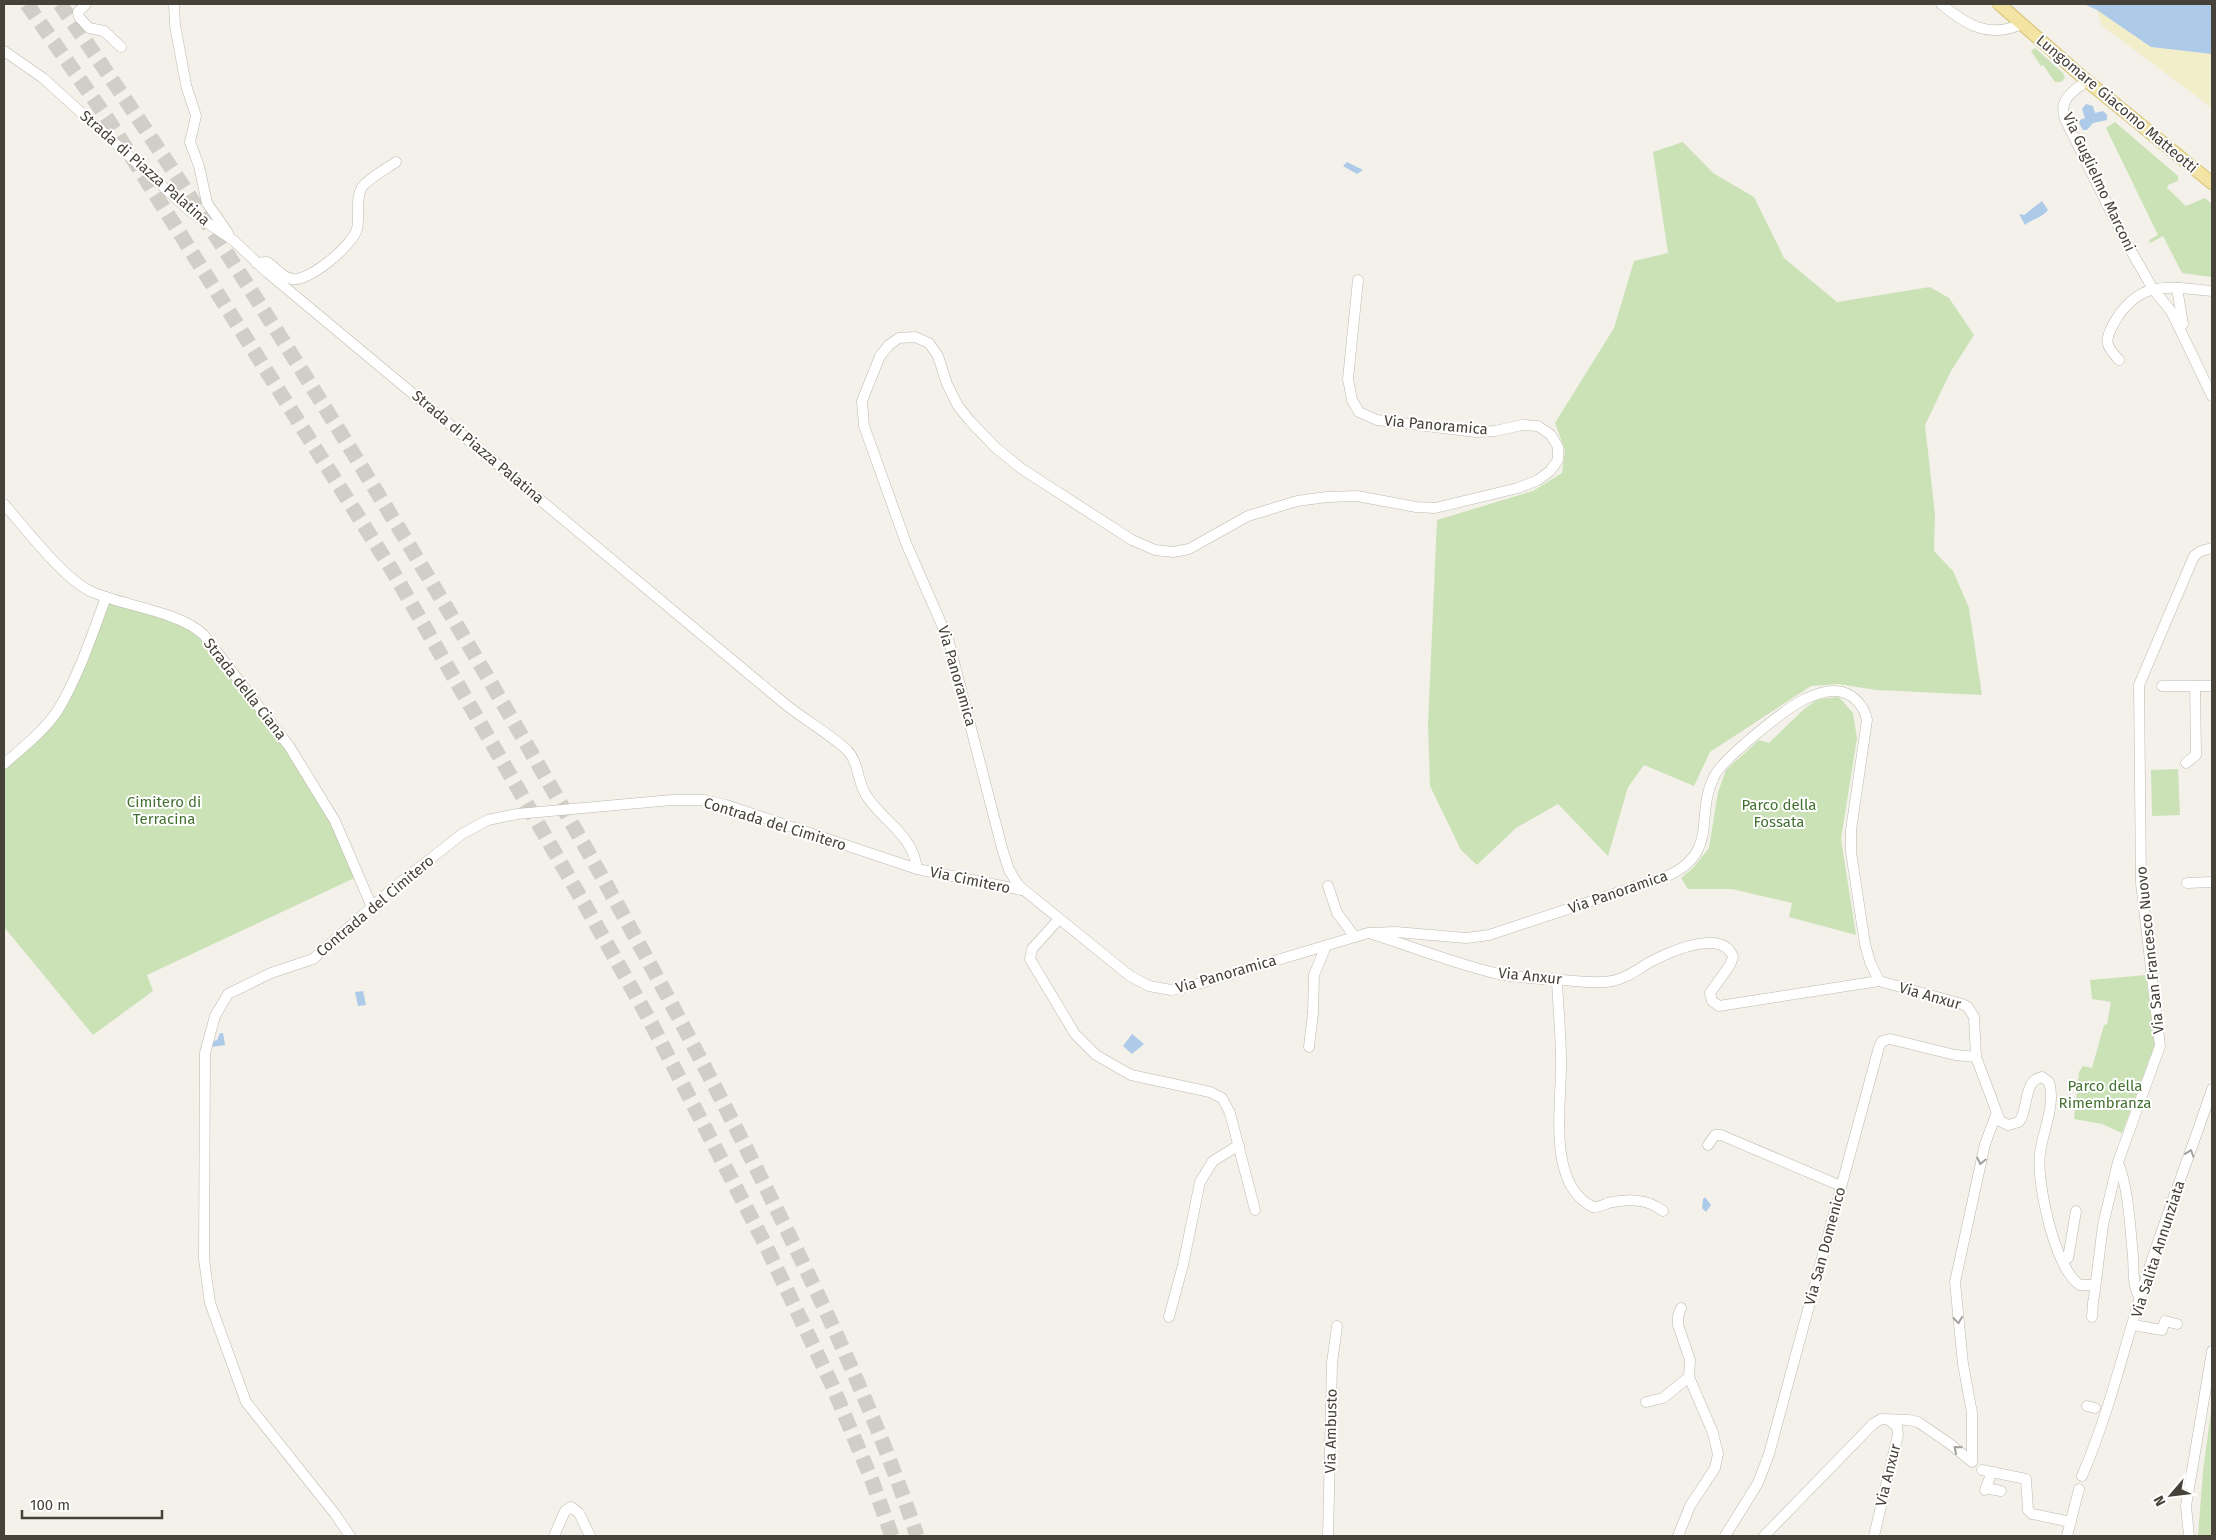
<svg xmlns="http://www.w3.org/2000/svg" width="2216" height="1540" viewBox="0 0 2216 1540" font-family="'Fira Sans',sans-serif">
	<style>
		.green { fill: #cbe2b7 }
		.sand { fill: #f2eeca }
		.water { fill: #adcbe8 }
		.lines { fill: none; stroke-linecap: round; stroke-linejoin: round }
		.highway-tunnel { stroke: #d0cec7; stroke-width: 15; stroke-dasharray: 15 8; stroke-linecap: butt }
		.minor-casing { stroke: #bdb9ad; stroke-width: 11 }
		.major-casing { stroke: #d6c275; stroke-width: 14 }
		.minor { stroke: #fff; stroke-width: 10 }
		.major { stroke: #f3e4a3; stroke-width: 12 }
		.oneway { stroke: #a2a09c }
		.labels { text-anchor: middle; stroke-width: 4; stroke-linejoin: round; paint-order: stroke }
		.street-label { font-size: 15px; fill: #464239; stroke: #fff }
		.park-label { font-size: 15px; fill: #447132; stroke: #fff }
	</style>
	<rect width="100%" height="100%" fill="#f3f1ea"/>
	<g class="green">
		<path d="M 2035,48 L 2063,73 L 2065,78 L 2061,82 L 2055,82 L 2043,65 L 2041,66 L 2031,51 Z"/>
		<path d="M 2115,122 L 2178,176 L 2178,181 L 2168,185 L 2167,188 L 2186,206 L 2205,198 L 2212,204 L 2212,277 L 2182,273 L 2163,236 L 2150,243 L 2149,240 L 2158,235 L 2106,128 Z"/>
		<path d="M 1683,142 L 1713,173 L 1754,197 L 1784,258 L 1837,302 L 1930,287 L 1949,298 L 1974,335 L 1951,371 L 1925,425 L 1935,514 L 1934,551 L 1953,571 L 1969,608 L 1982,695 L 1876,690 L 1838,684 L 1811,686 L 1710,752 L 1694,786 L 1644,765 L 1628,787 L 1608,856 L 1558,804 L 1516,828 L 1477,865 L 1461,850 L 1430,786 L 1428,724 L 1437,520 L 1533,491 L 1562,473 L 1565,450 L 1555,423 L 1614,328 L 1634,261 L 1668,253 L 1653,152 Z"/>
		<path d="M 109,603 L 195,628 L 282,730 L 328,800 L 352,848 L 361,875 L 147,975 L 153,991 L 93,1035 L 4,927 L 4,768 L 61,714 Z"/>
		<path d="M 1839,697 L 1853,713 L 1857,738 L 1841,839 L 1856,935 L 1789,917 L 1792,903 L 1732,889 L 1688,889 L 1681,878 L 1693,868 L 1709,848 L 1718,792 L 1726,770 L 1759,740 L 1769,743 L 1804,709 L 1818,699 Z"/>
		<path d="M 2178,769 L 2180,815 L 2152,816 L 2151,770 Z"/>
		<path d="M 2146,975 L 2155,1044 L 2122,1133 L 2102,1124 L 2074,1119 L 2079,1072 L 2083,1066 L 2092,1068 L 2104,1025 L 2107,1024 L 2111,1002 L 2092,999 L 2090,980 Z"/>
		<path d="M 2212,1404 L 2212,1536 L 2198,1536 L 2203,1471 Z"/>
	</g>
	<path class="sand" d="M 2097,10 L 2151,47 L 2212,54 L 2212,108 L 2101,25 Z"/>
	<g class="water">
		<path d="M 2084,4 L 2212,4 L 2212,54 L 2151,47 L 2097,10 Z"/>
		<path d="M 2086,104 L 2093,106 L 2095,113 L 2103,111 L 2107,115 L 2107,120 L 2093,123 L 2087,130 L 2083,130 L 2079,123 L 2080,120 L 2085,118 L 2082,109 Z"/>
		<path d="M 1347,162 L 1363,170 L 1357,174 L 1343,166 Z"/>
		<path d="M 2042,201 L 2048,210 C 2042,218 2032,219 2025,225 L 2019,214 L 2024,215 Z"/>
		<path d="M 363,991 L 366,1005 L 358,1006 L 355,992 Z"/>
		<path d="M 220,1033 L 223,1033 L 225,1045 L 211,1047 L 211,1042 L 217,1040 Z"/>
		<path d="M 1132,1034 L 1144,1044 L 1132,1054 L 1123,1046 Z"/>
		<path d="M 1705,1197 L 1711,1205 L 1706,1212 L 1702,1208 L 1703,1199 Z"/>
	</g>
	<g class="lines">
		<g class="highway-tunnel">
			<path d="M 27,4 L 109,121 L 392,570 L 589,912 L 649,1019 L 766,1246 L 832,1385 L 871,1478 L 892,1536"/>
			<path d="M 60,4 C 246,272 418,552 579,836 C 643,949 704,1063 762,1180 C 820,1296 876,1413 917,1536"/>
		</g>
		<g class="minor-casing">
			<g id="minor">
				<path d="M 86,4 L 78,12 L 79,17 L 89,28 L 104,31 L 121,47"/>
				<path d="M 174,4 L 175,25 L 186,85 L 196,116 L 190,142 L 199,166 L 207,203 L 228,233"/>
				<path d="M 1941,4 C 1967,25 1988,39 2022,24"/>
				<path d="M 4,51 L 43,78 L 191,212 L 233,240 L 268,273 L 785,704 C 805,720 828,733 847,750 C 859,762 857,781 866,795 C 883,822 913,834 917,869"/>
				<path d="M 2087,81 C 2073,91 2058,99 2065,119 L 2126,242 L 2153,289 L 2171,311 L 2212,396"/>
				<path d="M 256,263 L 267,262 C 276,267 281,277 292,279 C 309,282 353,245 357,229 C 360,216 355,199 362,187 C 370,177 386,169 396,162"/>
				<path d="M 1358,280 L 1348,379 L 1352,400 L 1359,412 L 1377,420 L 1476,432 L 1495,431 L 1522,425 L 1538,426 L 1551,435 L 1558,447 L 1558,460 L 1550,471 L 1538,480 L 1518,488 L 1435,508 L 1416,507 L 1357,496 L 1327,497 L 1297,501 L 1248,516 L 1189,549 L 1173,552 L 1155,550 L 1132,540 L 1022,469 L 996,448 L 970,421 L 958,406 L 947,384 L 938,356 L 929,343 L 915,337 L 899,338 L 889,345 L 880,356 L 862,401 L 864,426 L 906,543 L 948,639 L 1002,848 L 1009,870 L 1019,886 L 1130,976 L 1149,986 L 1171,990 L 1194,985 L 1368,933 L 1396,932 L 1466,938 L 1489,935 L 1665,877 C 1721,853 1694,816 1714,777 C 1722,759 1784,710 1803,700 C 1813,695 1825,690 1836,691 C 1852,692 1864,705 1867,720 L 1851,830 L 1851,852 L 1865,944 L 1870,962 L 1879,981"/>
				<path d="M 2177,288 L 2183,324"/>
				<path d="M 2119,360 C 2105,345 2104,341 2114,323 C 2139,279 2168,287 2212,291"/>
				<path d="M 4,504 C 25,528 63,578 90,591 C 122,606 179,611 204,635 L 289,746 L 335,821 L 372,907"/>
				<path d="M 2162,686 L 2212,686"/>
				<path d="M 2186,763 L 2196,755 L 2195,686"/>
				<path d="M 4,764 C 21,749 46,729 58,710 C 79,675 92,635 106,597"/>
				<path d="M 2187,883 L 2212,882"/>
				<path d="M 1328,886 L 1337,913 L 1355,937"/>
				<path d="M 1059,919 L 1032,949 L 1030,959 L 1075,1034 L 1096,1055 L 1131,1075 L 1210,1092 L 1222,1098 L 1230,1113 L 1255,1210"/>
				<path d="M 1372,934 C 1414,947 1455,964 1499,974 C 1520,978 1541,979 1563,980 C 1579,981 1596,984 1612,981 C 1629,978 1641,966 1656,959 C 1674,950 1724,929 1733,957 L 1730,965 L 1710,993 L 1712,1001 L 1719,1006 L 1879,981 L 1962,1004 L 1968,1007 L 1974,1017 L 1976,1057 L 2000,1121 L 2008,1125 L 2019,1122 C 2029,1109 2023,1080 2042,1077 L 2049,1082 C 2056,1104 2043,1131 2040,1153 C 2036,1183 2055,1269 2080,1285 L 2094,1285"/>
				<path d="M 1557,980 C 1558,1007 1561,1034 1561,1061 C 1562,1103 1546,1184 1593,1207 C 1599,1207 1603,1205 1608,1203 C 1627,1199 1647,1198 1663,1211"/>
				<path d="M 1309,1047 L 1313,1013 L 1314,975 L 1326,946"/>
				<path d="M 1708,1145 L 1715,1135 L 1721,1135 L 1841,1186"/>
				<path d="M 2118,1163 C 2129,1189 2130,1228 2133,1256 C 2134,1270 2132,1286 2140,1298"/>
				<path d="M 2068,1258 L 2076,1211"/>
				<path d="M 2094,1297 L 2103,1225 L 2118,1162 L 2160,1046 L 2141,883 L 2139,685 L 2194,556 L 2201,551 L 2212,548"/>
				<path d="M 1169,1317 L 1183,1265 L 1200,1182 L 1213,1161 L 1239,1145"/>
				<path d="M 2092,1317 L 2093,1302"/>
				<path d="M 2133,1325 L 2162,1330 L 2165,1321 L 2177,1324"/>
				<path d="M 1646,1402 L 1663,1398 L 1689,1377"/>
				<path d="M 2087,1406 L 2095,1408"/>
				<path d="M 1982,1470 L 2026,1479 L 2028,1510 L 2032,1514 L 2071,1522"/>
				<path d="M 2082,1476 C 2107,1418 2122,1357 2140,1297 C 2161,1227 2189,1159 2212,1089"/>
				<path d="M 1986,1488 L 2001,1491"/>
				<path d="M 1985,1490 L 1992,1472"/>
				<path d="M 350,1536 L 335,1514 L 246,1402 L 210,1303 L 204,1259 L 205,1053 L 215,1016 L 228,994 L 271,973 L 313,959 L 392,889 L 462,834 L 488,820 L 517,814 L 672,800 L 704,800 L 726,805 L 917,869 L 1022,890"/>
				<path d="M 554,1536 L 565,1511 L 571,1507 L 579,1513 L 590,1536"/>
				<path d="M 1328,1536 L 1332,1363 L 1337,1326"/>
				<path d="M 1678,1536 L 1690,1506 L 1715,1468 L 1718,1454 L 1713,1433 L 1689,1377 L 1690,1360 L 1678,1325 L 1678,1316 L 1681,1308"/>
				<path d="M 1725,1536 L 1758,1483 L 1769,1454 L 1879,1047 L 1882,1041 L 1890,1039 L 1955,1055 L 1976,1057"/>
				<path d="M 1764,1536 L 1873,1424 L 1881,1419 L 1909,1420 L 1918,1422 L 1950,1444 L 1972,1462 L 1972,1413 L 1963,1364 L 1955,1282 L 1985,1144 L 1996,1115"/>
				<path d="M 1874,1536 L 1898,1435 L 1897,1427 L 1890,1421"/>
				<path d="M 2067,1536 L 2079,1489"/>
				<path d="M 2189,1536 L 2186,1506 L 2212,1351"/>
			</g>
		</g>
		<g class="major-casing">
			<path id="major" d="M 1999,4 L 2087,81 L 2212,183"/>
		</g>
		<use href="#minor" class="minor"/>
		<use href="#major" class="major"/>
	</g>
	<defs><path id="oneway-chevron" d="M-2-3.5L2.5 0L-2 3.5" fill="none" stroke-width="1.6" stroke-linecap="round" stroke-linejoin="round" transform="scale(1.25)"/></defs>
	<g class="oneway">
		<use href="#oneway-chevron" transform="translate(2190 1153) rotate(-71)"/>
		<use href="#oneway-chevron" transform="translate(1981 1161) rotate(103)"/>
		<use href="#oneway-chevron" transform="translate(1958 1320) rotate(84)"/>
		<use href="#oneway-chevron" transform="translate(1957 1449) rotate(-140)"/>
	</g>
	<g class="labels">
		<g class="street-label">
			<text transform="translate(2117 104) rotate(40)" y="5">Lungomare Giacomo Matteotti</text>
			<text transform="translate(145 168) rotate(41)" y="5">Strada di Piazza Palatina</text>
			<text transform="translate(2099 182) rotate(65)" y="5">Via Guglielmo Marconi</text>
			<text transform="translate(1436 425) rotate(5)" y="5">Via Panoramica</text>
			<text transform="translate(478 447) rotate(40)" y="5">Strada di Piazza Palatina</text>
			<text transform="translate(957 676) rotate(74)" y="5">Via Panoramica</text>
			<text transform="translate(245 689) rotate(52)" y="5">Strada della Ciana</text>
			<text transform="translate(775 824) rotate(17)" y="5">Contrada del Cimitero</text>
			<text transform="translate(970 880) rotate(12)" y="5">Via Cimitero</text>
			<text transform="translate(1618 892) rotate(-19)" y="5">Via Panoramica</text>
			<text transform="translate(375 906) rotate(-40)" y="5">Contrada del Cimitero</text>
			<text transform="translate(2150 950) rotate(-96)" y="5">Via San Francesco Nuovo</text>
			<text transform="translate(1226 974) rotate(-16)" y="5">Via Panoramica</text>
			<text transform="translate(1530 976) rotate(6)" y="5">Via Anxur</text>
			<text transform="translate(1930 996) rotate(16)" y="5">Via Anxur</text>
			<text transform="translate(1825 1246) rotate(-75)" y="5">Via San Domenico</text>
			<text transform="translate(2158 1249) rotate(-72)" y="5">Via Salita Annunziata</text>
			<text transform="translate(1331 1431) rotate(-89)" y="5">Via Ambusto</text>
			<text transform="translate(1888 1475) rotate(-76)" y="5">Via Anxur</text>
		</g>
		<g class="park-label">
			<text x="164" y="807">Cimitero di<tspan x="164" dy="17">Terracina</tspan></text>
			<text x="1779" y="810">Parco della<tspan x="1779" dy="17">Fossata</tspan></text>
			<text x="2105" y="1091">Parco della<tspan x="2105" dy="17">Rimembranza</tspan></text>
		</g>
	</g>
	<rect width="2216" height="1540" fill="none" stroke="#464239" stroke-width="10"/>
	<g transform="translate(2171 1495) rotate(242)" stroke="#ffffff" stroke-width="4" paint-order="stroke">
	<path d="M0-4L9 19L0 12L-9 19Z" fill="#464239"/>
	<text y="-8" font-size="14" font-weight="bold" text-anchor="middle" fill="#464239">N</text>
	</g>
	<path d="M22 1510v8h140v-8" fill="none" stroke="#464239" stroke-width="2.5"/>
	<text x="30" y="1510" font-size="15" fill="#464239" stroke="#ffffff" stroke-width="4" paint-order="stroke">100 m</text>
</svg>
